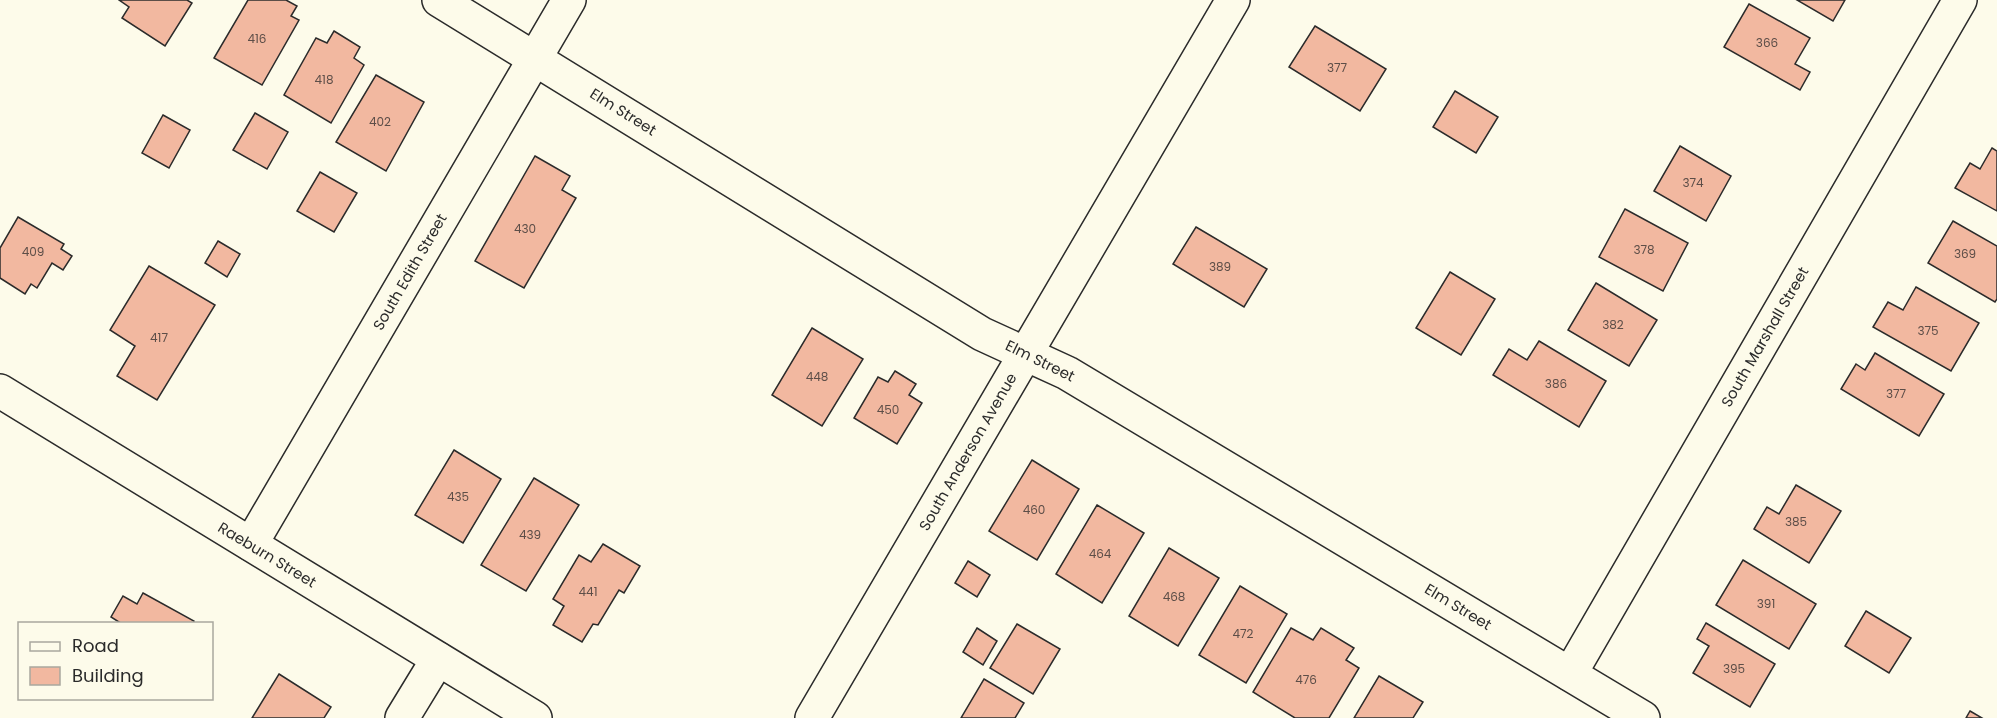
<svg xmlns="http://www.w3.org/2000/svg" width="1997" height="718" viewBox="0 0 1997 718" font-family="Poppins,sans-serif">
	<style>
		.building { fill: #f2b8a0; stroke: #2b2b2b; stroke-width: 1.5 }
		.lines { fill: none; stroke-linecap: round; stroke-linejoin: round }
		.street-casing { stroke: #2b2b2b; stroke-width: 36 }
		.street { stroke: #fdfbea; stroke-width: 33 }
		.labels { text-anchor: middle; stroke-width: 4.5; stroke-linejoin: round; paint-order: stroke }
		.number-label { font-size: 12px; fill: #5d4e48 }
		.street-label { font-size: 15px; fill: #2b2b2b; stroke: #fdfbea }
	</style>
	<rect width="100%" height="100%" fill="#fdfbea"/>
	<g class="building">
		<path d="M 119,0 L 187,0 L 192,3 L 165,46 L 122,18 L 129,7 Z"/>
		<path d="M 248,0 L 286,0 L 297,6 L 291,16 L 299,20 L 262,85 L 214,58 Z"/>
		<path d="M 1797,0 L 1845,0 L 1833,21 Z"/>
		<path d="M 1749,4 L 1810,38 L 1795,64 L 1810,72 L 1800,90 L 1724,47 Z"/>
		<path d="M 1315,26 L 1386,69 L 1360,111 L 1289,67 Z"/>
		<path d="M 334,31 L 360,47 L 354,58 L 364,65 L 331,123 L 284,95 L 316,38 L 327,43 Z"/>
		<path d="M 376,75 L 424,102 L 386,171 L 336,142 Z"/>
		<path d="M 1455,91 L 1498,117 L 1476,153 L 1433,127 Z"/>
		<path d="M 255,113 L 288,132 L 267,169 L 233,150 Z"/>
		<path d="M 163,115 L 190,130 L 169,168 L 142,153 Z"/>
		<path d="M 1680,146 L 1731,176 L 1706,221 L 1654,191 Z"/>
		<path d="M 1992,148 L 1997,151 L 1997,211 L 1955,188 L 1970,163 L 1980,169 Z"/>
		<path d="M 535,156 L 570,176 L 562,190 L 576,198 L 524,288 L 475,261 Z"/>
		<path d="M 320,172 L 357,193 L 334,232 L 297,211 Z"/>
		<path d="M 1625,209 L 1688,243 L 1663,291 L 1599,257 Z"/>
		<path d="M 18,217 L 64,244 L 61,249 L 72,256 L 63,270 L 52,263 L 37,288 L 31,284 L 25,294 L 0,278 L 0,248 Z"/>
		<path d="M 1953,221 L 1997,246 L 1997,299 L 1995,302 L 1928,263 Z"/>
		<path d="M 1196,227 L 1267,269 L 1244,307 L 1173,264 Z"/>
		<path d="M 218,241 L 240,254 L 227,277 L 205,263 Z"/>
		<path d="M 149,266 L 215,305 L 157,400 L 117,376 L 135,346 L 110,330 Z"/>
		<path d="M 1450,272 L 1495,299 L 1461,355 L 1416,328 Z"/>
		<path d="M 1596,283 L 1657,320 L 1629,366 L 1568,330 Z"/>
		<path d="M 1916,287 L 1979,323 L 1951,371 L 1873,327 L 1888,302 L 1903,310 Z"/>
		<path d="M 812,328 L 863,359 L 822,426 L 772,395 Z"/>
		<path d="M 1539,341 L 1606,381 L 1579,427 L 1493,375 L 1509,349 L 1527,360 Z"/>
		<path d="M 1875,353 L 1944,394 L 1919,436 L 1841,389 L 1856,364 L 1865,370 Z"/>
		<path d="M 895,371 L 916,384 L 909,395 L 922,403 L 897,444 L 854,418 L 878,377 L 888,382 Z"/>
		<path d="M 454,450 L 501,479 L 463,543 L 415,515 Z"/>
		<path d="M 1032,460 L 1079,489 L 1037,560 L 989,531 Z"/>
		<path d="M 534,478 L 579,505 L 526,591 L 481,565 Z"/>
		<path d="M 1796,485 L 1841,511 L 1809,563 L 1754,529 L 1767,507 L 1779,514 Z"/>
		<path d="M 1097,505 L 1144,533 L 1102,603 L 1056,574 Z"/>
		<path d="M 603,544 L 640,566 L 624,593 L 619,590 L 598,625 L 593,624 L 582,642 L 553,625 L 564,606 L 553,599 L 579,555 L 591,562 Z"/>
		<path d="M 1169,548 L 1219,578 L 1178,646 L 1129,616 Z"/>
		<path d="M 1743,560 L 1816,604 L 1789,649 L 1716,605 Z"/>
		<path d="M 968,561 L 990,575 L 977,597 L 955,583 Z"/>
		<path d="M 1240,586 L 1287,614 L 1246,683 L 1199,655 Z"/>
		<path d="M 143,593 L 194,621 L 193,624 L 122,624 L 111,617 L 123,596 L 137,604 Z"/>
		<path d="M 1866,611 L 1911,638 L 1889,673 L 1845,646 Z"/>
		<path d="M 1706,623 L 1775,664 L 1750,707 L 1693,673 L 1709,646 L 1697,639 Z"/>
		<path d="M 1017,624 L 1060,649 L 1033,694 L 990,668 Z"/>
		<path d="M 977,628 L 997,641 L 983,665 L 963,652 Z"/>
		<path d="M 1291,628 L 1313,640 L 1321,628 L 1354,648 L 1346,660 L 1359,668 L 1329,718 L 1295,718 L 1253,692 Z"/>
		<path d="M 279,674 L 331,707 L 324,718 L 252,718 Z"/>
		<path d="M 1379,676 L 1423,702 L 1413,718 L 1354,718 Z"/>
		<path d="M 984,679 L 1024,703 L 1015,718 L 961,718 Z"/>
		<path d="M 1970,711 L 1982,718 L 1966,718 Z"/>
	</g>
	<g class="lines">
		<g class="street-casing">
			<g id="street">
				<path d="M 439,0 L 982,334 L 1067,373 L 1643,718"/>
				<path d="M 0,391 L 535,718"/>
				<path d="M 251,544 L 569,0"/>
				<path d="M 1570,674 L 1960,0"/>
				<path d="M 402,718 L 438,659"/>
				<path d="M 812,718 L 1233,0"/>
			</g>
		</g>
		<use href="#street" class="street"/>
	</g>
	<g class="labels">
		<g class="number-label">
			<text x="257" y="43">416</text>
			<text x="1767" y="47">366</text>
			<text x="1337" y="72">377</text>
			<text x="324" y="84">418</text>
			<text x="380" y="126">402</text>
			<text x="1693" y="187">374</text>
			<text x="525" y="233">430</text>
			<text x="1644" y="254">378</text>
			<text x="33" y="256">409</text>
			<text x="1965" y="258">369</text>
			<text x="1220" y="271">389</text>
			<text x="1613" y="329">382</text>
			<text x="1928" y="335">375</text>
			<text x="159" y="342">417</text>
			<text x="817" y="381">448</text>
			<text x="1556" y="388">386</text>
			<text x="1896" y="398">377</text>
			<text x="888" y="414">450</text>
			<text x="458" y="501">435</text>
			<text x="1034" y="514">460</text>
			<text x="1796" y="526">385</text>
			<text x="530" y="539">439</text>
			<text x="1100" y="558">464</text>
			<text x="588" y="596">441</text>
			<text x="1174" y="601">468</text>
			<text x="1766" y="608">391</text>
			<text x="1243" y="638">472</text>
			<text x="1734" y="673">395</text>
			<text x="1306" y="684">476</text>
		</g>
		<g class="street-label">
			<text transform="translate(623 112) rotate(32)" y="5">Elm Street</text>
			<text transform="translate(410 272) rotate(-60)" y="5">South Edith Street</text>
			<text transform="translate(1765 337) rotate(-60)" y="5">South Marshall Street</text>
			<text transform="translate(1040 361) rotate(26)" y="5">Elm Street</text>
			<text transform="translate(968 452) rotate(-60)" y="5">South Anderson Avenue</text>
			<text transform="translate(267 555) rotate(31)" y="5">Raeburn Street</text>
			<text transform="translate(1458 607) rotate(31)" y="5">Elm Street</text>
		</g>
	</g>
	<rect x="18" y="622" width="195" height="78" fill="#fdfbea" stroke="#a9a89e" stroke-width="1.5"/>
	<rect x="30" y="642" width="30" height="9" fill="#fdfbea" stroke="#a9a89e" stroke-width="1.5"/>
	<text x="72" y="652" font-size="18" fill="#2b2b2b">Road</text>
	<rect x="30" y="667" width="30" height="18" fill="#f2b8a0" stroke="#a9a89e" stroke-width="1.5"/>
	<text x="72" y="682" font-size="18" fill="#2b2b2b">Building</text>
</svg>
